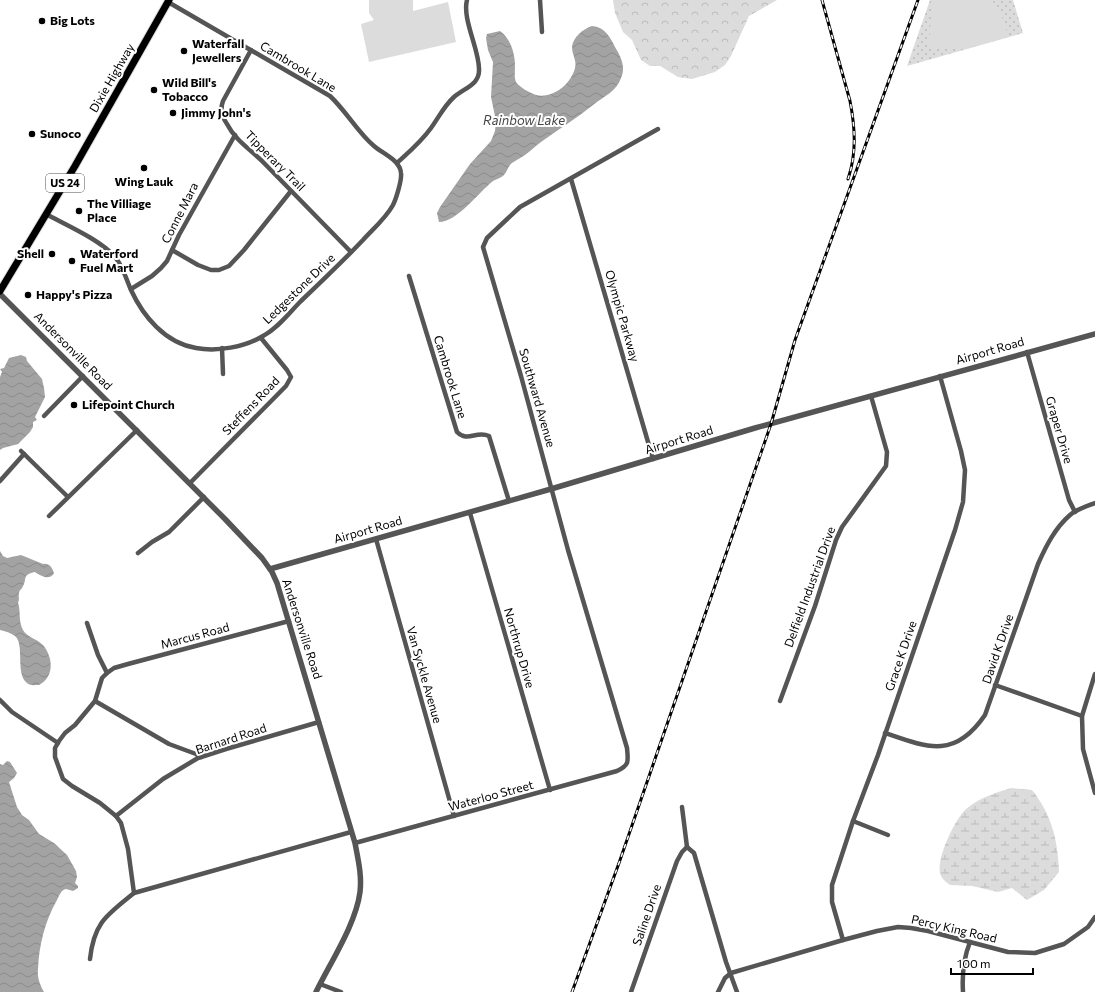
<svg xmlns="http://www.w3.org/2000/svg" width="1095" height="992" viewBox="0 0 1095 992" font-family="Commissioner,sans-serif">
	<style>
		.grass { fill: url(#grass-dots) }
		.forest { fill: url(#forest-crowns) }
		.wetland { fill: url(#wetland-marsh) }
		.pitch { fill: #dcdcdc }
		.water { fill: url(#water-waves) }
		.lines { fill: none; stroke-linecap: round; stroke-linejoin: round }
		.primary-casing { stroke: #dbdbdb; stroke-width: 9 }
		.minor { stroke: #555; stroke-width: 4.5 }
		.tertiary { stroke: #555; stroke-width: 5.5 }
		.primary { stroke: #000; stroke-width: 7 }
		.rail-casing { stroke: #000; stroke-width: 3 }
		.rail { stroke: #fff; stroke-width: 1.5; stroke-dasharray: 4.5; stroke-linecap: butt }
		.poi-dot { fill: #000; stroke: #fff; stroke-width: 1.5 }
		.labels { text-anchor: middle; stroke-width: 4; stroke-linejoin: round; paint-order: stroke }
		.shield { fill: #fff; stroke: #4c4c4c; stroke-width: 1 }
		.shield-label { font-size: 11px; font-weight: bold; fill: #000 }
		.poi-label { font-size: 12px; font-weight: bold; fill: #000; stroke: #fff; text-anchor: start }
		.street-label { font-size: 12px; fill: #000; stroke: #fff }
		.water-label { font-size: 13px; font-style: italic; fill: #444; stroke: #fff }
	</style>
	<defs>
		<pattern id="grass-dots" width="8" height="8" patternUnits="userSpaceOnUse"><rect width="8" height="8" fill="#dcdcdc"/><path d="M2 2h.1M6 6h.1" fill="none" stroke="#bbb" stroke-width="1.8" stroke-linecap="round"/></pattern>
		<pattern id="forest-crowns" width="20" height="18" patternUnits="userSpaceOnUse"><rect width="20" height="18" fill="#dcdcdc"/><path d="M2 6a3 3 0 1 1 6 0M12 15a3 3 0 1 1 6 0" fill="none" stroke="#bbb"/></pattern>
		<pattern id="wetland-marsh" width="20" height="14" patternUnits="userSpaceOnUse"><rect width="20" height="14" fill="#dcdcdc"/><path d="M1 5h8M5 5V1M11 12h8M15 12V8" fill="none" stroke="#bbb"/></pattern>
		<pattern id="water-waves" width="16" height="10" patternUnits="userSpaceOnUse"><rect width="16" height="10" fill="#a3a3a3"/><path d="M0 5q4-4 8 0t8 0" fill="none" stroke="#8b8b8b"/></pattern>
	</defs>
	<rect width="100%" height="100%" fill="#fff"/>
	<path class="grass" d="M 930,0 L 1013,0 L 1023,33 L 907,66 Z"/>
	<path class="forest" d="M 613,0 L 777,0 L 749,16 L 731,56 L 725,65 L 715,72 L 692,79 L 678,77 L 660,66 L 650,66 L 641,60 L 632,40 L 623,32 L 615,13 Z"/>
	<path class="wetland" d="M 1011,788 L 1032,790 C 1052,815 1058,841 1059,872 L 1044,890 L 1027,900 L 1012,888 L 998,892 L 972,886 L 950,885 C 947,883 943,880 941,876 C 934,862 955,819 966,809 C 979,798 995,793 1011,788 Z"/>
	<g class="pitch">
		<path d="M 369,0 L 413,0 L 413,11 L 448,2 L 456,42 L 369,62 L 361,24 L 374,20 L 369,13 Z"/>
		<path d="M 932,0 L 992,0 C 1001,12 1005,23 1008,37 L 966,49 L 933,49 L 929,45 Z"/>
	</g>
	<g class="water">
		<path d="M 592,26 C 605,27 610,37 615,47 C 621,57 626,67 621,78 C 617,91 603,97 593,105 C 577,118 559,129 541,142 C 535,146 531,151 525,155 C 521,158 516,160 512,163 C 508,166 507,172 504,175 C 501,178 496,179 493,181 C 479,192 457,222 439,222 L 437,213 L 440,207 L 470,164 L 491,141 L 495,131 L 496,121 L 491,97 L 493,62 L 488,50 L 486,38 L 487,34 L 500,31 C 511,39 515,54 515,66 C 515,72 514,77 516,82 C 519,87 530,93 536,95 C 553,99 571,84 575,68 C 577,60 572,55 572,47 C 573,37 583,29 592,26 Z"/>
		<path d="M 21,355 L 26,357 L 27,361 L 42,379 L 44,388 L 45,397 L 35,417 L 37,420 L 33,422 L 33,427 L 30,432 L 18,444 L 3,448 L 0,450 L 0,377 L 2,372 L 0,369 L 4,368 L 9,358 Z"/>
		<path d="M 0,551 L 3,556 L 7,558 L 21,555 L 43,564 C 49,563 52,567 54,573 C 50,581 41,576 35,572 C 21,575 28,579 22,588 C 20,591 20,589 19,593 C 18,597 20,599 18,603 C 21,611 18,621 23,630 C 27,637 37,639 43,645 C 53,657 55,677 39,685 C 35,685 30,686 27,683 C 15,674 25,644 15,636 C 11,633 5,631 0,630 Z"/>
		<path d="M 7,761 L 10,762 L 17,773 L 14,778 L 9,782 L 17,807 L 22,815 L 29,820 L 39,834 L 54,843 L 67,855 L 76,871 L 77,877 L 75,883 L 78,886 L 78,888 L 73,891 L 66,889 C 61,890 59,896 57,900 C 45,921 39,945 38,969 C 37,977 40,985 44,992 L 0,992 L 0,764 L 3,765 Z"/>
	</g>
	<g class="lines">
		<g class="primary-casing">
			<path id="primary" d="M 0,291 L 75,166 L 169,0"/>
		</g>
		<g class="minor">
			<path d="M 540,0 L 542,32"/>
			<path d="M 251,50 L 223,101 C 220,109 222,117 227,124 C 235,140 251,150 263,162 C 292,192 322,222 351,252"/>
			<path d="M 397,163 C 409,152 421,142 431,128 C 439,117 444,106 454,97 C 464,88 480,85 479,69 C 479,49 462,19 467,0"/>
			<path d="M 571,179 L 653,459"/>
			<path d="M 46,214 C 66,225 101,240 115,257 C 123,266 126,279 131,290 C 143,316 165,343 196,348 C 217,352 245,347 263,336 C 278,328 289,313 301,301 C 322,281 343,261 363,240 C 373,229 386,218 393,205 C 396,199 402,180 401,173 C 400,160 383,154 374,146 C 358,133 347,112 330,96 L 168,2"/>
			<path d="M 172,250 L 198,265 L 211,270 L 219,270 L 229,266 L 244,250 L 291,191"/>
			<path d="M 409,276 L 457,432 C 468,443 476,430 489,436 L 509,501"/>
			<path d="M 131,289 L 152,276 L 161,268 L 167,261 L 179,235 L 235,135"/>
			<path d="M 222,348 L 223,374"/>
			<path d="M 1027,352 L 1069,500 L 1075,512"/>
			<path d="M 44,416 L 83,376"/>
			<path d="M 21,451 L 68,497"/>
			<path d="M 0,481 L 24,454"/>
			<path d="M 190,483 L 286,386 L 291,377 L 287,370 L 261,338"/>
			<path d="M 470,513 L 550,790"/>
			<path d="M 49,516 L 137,430"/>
			<path d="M 376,539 L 454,816"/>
			<path d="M 138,553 L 152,542 L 169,532 L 204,497"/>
			<path d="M 87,623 L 98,655 L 107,673 L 102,678 L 95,701 L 75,725 L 65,733 L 59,741 L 55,748 L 55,757 L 63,779 L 72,786 L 100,803 L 116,816 L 121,823 L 128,849 L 134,893 C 107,915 94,922 90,959"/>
			<path d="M 107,673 L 114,668 L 128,664 L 289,621"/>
			<path d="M 1095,674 L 1082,716 L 1083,749 L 1095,793"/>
			<path d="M 995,685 L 1082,716"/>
			<path d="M 0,700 L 12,712 L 58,743"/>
			<path d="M 95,701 L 169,744 L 196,754 L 201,757"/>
			<path d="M 780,701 L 815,606 L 836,540 L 842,527 L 886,466 L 887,452 L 871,396"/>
			<path d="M 885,733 C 928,748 955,759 985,715 L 1038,564 C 1046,546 1055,528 1070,515 C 1077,509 1087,506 1095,503"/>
			<path d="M 682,807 L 687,847"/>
			<path d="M 116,816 L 163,779 L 198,758 L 226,749 L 319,722"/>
			<path d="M 853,821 L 888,835"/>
			<path d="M 355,843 L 617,771 C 630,765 628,761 627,748 L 568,550 L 521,376 L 483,247 L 487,238 L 520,207 L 658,129"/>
			<path d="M 687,847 L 694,853 L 726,962 L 737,992"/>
			<path d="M 134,893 L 351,832"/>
			<path d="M 843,940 L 832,902 L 832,885 L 853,821 L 878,755 L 955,530 L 963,502 L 965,470 L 961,451 L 940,376"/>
			<path d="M 320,984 L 341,992"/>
			<path d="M 631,992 L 677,861 L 682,852 L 687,847"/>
			<path d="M 718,992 L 725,978 L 731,973 L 843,940 L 877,931 L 898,927 L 911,928 L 928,931 L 1008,952 L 1035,953 L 1064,944 L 1088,927 L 1095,917"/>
			<path d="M 963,992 C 962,976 964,957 970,942"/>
		</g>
		<g class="tertiary">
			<path d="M 0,294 L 225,519 L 262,558 L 272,572 L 277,583 L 355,843 C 358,859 362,875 360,892 C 356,924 330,963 316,992"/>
			<path d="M 270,569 L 551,489 L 755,428 L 1095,334"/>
		</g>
		<use href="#primary" class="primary"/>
		<g class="rail-casing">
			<g id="rail">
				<path d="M 822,0 L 850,101 C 855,127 857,153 848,179"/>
				<path d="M 572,992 L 619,863 L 771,424 L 795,340 L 918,0"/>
			</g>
		</g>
		<use href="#rail" class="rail"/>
	</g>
	<g class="poi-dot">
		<circle cx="42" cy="21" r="4"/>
		<circle cx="184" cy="51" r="4"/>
		<circle cx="154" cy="90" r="4"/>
		<circle cx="173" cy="113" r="4"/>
		<circle cx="32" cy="134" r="4"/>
		<circle cx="144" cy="168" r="4"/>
		<circle cx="79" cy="211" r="4"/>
		<circle cx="52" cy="254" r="4"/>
		<circle cx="72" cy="261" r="4"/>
		<circle cx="28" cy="295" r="4"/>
		<circle cx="74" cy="405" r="4"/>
	</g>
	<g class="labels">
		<rect class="shield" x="46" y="174" width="38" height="18" rx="3"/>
		<g class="shield-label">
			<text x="65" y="187">US 24</text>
		</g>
		<g class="poi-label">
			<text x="50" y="25">Big Lots</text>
			<text x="192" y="48">Waterfall<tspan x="192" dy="14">Jewellers</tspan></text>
			<text x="162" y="87">Wild Bill's<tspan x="162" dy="14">Tobacco</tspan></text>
			<text x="181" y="117">Jimmy John's</text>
			<text x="40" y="138">Sunoco</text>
			<text x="144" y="186" text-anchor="middle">Wing Lauk</text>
			<text x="87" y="208">The Villiage<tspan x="87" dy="14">Place</tspan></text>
			<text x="44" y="258" text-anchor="end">Shell</text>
			<text x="80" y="258">Waterford<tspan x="80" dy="14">Fuel Mart</tspan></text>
			<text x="36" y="299">Happy's Pizza</text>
			<text x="82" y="409">Lifepoint Church</text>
		</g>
		<g class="street-label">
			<text transform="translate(298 67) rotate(31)" y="4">Cambrook Lane</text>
			<text transform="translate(112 78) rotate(-60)" y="4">Dixie Highway</text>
			<text transform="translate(275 161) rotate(45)" y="4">Tipperary Trail</text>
			<text transform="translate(180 213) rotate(-63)" y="4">Conne Mara</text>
			<text transform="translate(299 289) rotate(-44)" y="4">Ledgestone Drive</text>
			<text transform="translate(622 316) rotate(74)" y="4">Olympic Parkway</text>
			<text transform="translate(73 351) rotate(45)" y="4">Andersonville Road</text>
			<text transform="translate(990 351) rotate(-16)" y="4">Airport Road</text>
			<text transform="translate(450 377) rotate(73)" y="4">Cambrook Lane</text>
			<text transform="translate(537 398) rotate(74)" y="4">Southward Avenue</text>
			<text transform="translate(251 406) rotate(-46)" y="4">Steffens Road</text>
			<text transform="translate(1059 430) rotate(74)" y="4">Graper Drive</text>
			<text transform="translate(679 440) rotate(-17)" y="4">Airport Road</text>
			<text transform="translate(368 530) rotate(-16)" y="4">Airport Road</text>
			<text transform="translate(810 587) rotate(-70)" y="4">Delfield Industrial Drive</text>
			<text transform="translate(302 629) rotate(72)" y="4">Andersonville Road</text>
			<text transform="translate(195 636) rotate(-15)" y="4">Marcus Road</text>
			<text transform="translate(519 648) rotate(74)" y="4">Northrup Drive</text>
			<text transform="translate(998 649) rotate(-71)" y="4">David K Drive</text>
			<text transform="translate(901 656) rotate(-71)" y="4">Grace K Drive</text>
			<text transform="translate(424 675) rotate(74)" y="4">Van Syckle Avenue</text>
			<text transform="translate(231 739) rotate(-18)" y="4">Barnard Road</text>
			<text transform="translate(491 796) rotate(-15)" y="4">Waterloo Street</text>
			<text transform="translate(647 915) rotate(-71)" y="4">Saline Drive</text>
			<text transform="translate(954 929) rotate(13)" y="4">Percy King Road</text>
		</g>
		<g class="water-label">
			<text x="524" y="125">Rainbow Lake</text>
		</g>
	</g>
	<path d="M951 968v6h82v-6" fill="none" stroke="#000000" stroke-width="2"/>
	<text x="957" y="968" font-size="12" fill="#000000" stroke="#ffffff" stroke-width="3" paint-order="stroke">100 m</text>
</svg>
